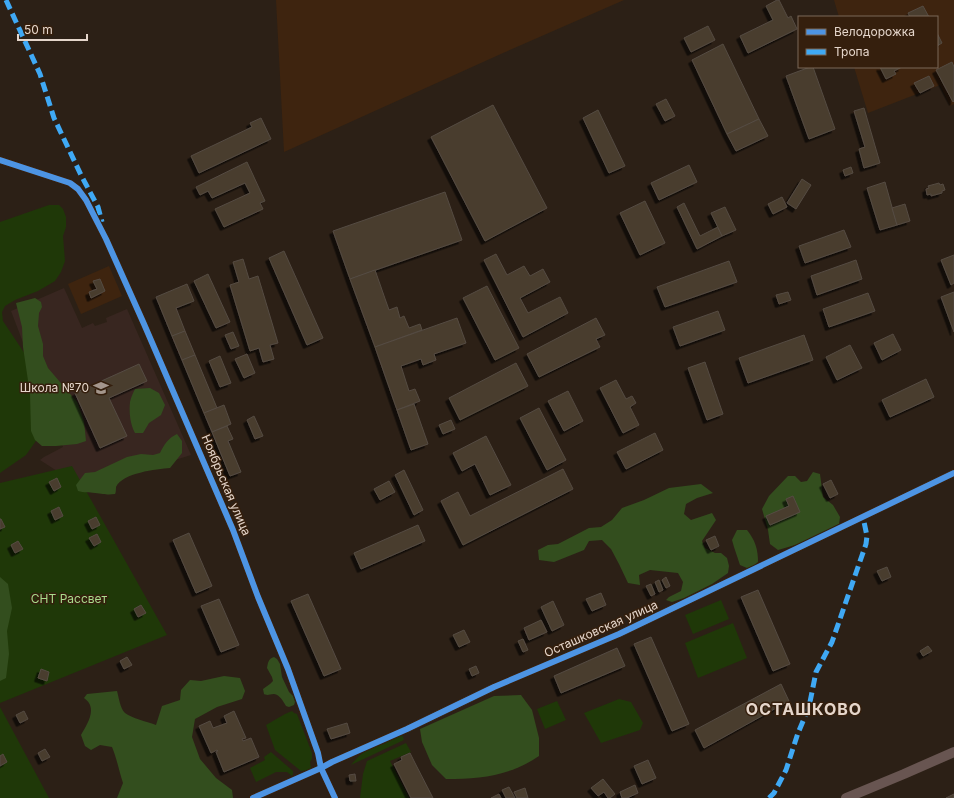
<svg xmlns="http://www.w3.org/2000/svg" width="954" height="798" viewBox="0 0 954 798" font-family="Inter,sans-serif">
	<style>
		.built { fill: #3e240f }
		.education { fill: #382620 }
		.green { fill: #1f3808 }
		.forest { fill: #334e1e }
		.building { fill: #483d2f; stroke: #554b42; filter: url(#shadow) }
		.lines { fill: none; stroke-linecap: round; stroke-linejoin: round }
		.street { stroke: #645451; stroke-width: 7 }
		.secondary { stroke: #685551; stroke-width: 10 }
		.quiet { stroke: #3fa9f5; stroke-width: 5; stroke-dasharray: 10 5; stroke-linecap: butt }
		.cycleway-casing { stroke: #351f0d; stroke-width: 8 }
		.cycleway { stroke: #4d94e3; stroke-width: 6 }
		.labels { text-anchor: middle; stroke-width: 3; stroke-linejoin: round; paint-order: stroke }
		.poi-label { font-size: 12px; fill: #e5d6cb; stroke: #351f0d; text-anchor: end }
		.street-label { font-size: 12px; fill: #e5d6cb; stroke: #351f0d }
		.park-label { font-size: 12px; fill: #a8dc8c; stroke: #351f0d }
		.district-label { font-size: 16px; font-weight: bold; letter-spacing: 1px; fill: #e5d6cb; stroke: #351f0d }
	</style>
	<defs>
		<filter id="shadow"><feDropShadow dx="-3.5" dy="3.5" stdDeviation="0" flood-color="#0009"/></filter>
	</defs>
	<rect width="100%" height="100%" fill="#2c2016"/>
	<g class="built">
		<path d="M 276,0 L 624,0 L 503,53 L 284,152 Z"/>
		<path d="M 834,0 L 954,0 L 954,104 L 950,106 L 940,85 L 868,113 L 854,67 L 937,67 L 937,17 L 839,17 Z"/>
		<path d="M 109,266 L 122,296 L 81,314 L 68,284 Z"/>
	</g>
	<path class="education" d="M 64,288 L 82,328 L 93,323 L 95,326 L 107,322 L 106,318 L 127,309 L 191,455 L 159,465 L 81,489 L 71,480 L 40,460 L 44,457 L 63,447 L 11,311 Z"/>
	<g class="green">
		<path d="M 49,205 L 59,205 L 63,209 L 66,217 L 66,227 L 63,236 L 65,261 L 61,272 L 55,281 L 38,291 L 15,300 L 5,306 L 2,312 L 3,321 L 25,354 L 38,438 L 26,455 L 0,473 L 0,222 Z"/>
		<path d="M 72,466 L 167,635 L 0,703 L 0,483 Z"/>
		<path d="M 721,600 L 729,619 L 693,634 L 685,615 Z"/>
		<path d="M 733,623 L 747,658 L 698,678 L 685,643 Z"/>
		<path d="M 619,699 L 631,702 L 643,723 L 640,730 L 601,743 L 584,713 Z"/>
		<path d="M 557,701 L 566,720 L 545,729 L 537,709 Z"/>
		<path d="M 0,707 L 49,798 L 0,798 Z"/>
		<path d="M 292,711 L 294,713 L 297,714 L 312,753 L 312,759 L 310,762 L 311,768 L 309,770 L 301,771 L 275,750 L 266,725 L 285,714 Z"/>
		<path d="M 402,734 L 404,740 L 351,765 C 362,752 364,751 380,745 C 386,744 387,741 392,738 C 395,736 399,735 402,734 Z"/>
		<path d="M 406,743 L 411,752 L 390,761 L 409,798 L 360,798 L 363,774 L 367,761 Z"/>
		<path d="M 271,752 L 293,771 L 293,774 L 292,776 L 287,772 L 276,772 L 256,782 L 250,768 L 265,760 L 264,757 Z"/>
	</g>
	<g class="forest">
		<path d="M 35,298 L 41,302 L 42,307 L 39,313 L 38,326 L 43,344 L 43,356 L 48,368 L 77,402 L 84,421 L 86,441 L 77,444 L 56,446 L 42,446 L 35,440 L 31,431 L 30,394 L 23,347 L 22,327 L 16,303 Z"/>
		<path d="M 150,388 L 159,393 L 165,405 L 161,415 L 149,423 L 143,433 L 135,433 C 130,424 129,412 130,402 C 131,397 133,393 135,389 Z"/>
		<path d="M 177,434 L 182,441 L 182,453 L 170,468 C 157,469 122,473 116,487 C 116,488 116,493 115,494 C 107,495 104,494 95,493 C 89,492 84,493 78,491 L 76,485 L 85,473 L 95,472 L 127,457 L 141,454 L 153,455 L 160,453 C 164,445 168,438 177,434 Z"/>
		<path d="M 813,472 L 820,474 L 823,497 L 833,505 L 840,517 L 839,524 L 802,543 L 778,550 L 770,544 L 768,530 L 762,509 L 769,496 L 788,476 L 795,476 L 801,482 L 807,481 Z"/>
		<path d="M 701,484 L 713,493 L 697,498 L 686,504 L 684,514 L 691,520 L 712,513 L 716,520 L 702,541 L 705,548 L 715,553 L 721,553 L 727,558 L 729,566 L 728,573 L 712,584 L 684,598 L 672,602 L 666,600 L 669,597 L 681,591 L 683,582 L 678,573 L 650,570 L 639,575 L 640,585 L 628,583 L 619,564 L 611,549 L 602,540 L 589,541 L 584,550 L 554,562 L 539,560 L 538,550 L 548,545 L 558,544 L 589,528 L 601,527 L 612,520 L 622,508 L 644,500 L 669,488 Z"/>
		<path d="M 737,530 L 747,530 C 755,540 758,549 758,562 L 753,566 L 747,568 L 740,565 L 734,547 L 732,540 Z"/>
		<path d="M 0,577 L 8,584 L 12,608 L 7,631 L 9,654 L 6,678 L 0,681 Z"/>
		<path d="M 274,657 L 277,659 L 280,664 L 282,677 L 289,692 L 293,696 L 295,702 L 294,705 L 289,707 L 286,706 C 283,701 280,695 274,694 C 269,694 268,696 264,694 L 263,689 L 270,684 L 273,681 L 272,677 L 267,668 C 268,663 268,659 274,657 Z"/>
		<path d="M 224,676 L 240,678 L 245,691 L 242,699 L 217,707 L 195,719 L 192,737 L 200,759 L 216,778 L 232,790 L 233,798 L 117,798 L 123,783 C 119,771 117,759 112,747 L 100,745 L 91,750 L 85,746 L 81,735 C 86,726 95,713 89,703 C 88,701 86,700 84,698 L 87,694 L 117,691 C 119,698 120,708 125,713 C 131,718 148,722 156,725 L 162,706 L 180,700 L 181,690 L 190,680 L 201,681 Z"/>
		<path d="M 521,695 L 532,710 L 539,738 L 539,756 C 510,776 480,779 446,779 L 432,765 L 422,742 L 420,729 L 494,696 Z"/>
	</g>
	<g class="building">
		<path d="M 777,0 L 779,0 L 788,18 L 791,16 L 797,29 L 748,53 L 740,36 L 773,20 L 766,6 Z"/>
		<path d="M 923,6 L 929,17 L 910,17 L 908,13 Z"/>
		<path d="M 708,26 L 715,40 L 691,52 L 684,38 Z"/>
		<path d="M 937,33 L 942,43 L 937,46 Z"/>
		<path d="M 723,44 L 759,119 L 727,134 L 692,60 Z"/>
		<path d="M 952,62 L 954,67 L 954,101 L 953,102 L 936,70 Z"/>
		<path d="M 810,67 L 813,67 L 835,129 L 809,139 L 786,76 Z"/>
		<path d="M 880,67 L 902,67 L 894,71 L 896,74 L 886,79 Z"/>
		<path d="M 929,76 L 934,86 L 920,93 L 914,83 Z"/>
		<path d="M 666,99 L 675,116 L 665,121 L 656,104 Z"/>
		<path d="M 493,105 L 547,208 L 485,241 L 431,137 Z"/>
		<path d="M 864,108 L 880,163 L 864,168 L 859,149 L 865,147 L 854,111 Z"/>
		<path d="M 598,110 L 625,166 L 609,173 L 583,118 Z"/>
		<path d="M 261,118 L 271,139 L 199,173 L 191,156 L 252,127 L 250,123 Z"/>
		<path d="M 759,119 L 768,136 L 736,151 L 727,134 Z"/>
		<path d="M 247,162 L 265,201 L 260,203 L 263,209 L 224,227 L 215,209 L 250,193 L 245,183 L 212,198 L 208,191 L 200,195 L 196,187 Z"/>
		<path d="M 689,165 L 697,182 L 659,200 L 651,183 Z"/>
		<path d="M 851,167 L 853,173 L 845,176 L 843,170 Z"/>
		<path d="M 802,179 L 811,185 L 796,209 L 787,203 Z"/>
		<path d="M 885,182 L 897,225 L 880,230 L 867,188 Z"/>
		<path d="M 939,183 L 940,185 L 943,184 L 945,190 L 942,191 L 942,193 L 931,196 L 931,194 L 927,195 L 926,189 L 929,188 L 928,186 Z"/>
		<path d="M 445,192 L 462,240 L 350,279 L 333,231 Z"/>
		<path d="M 782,197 L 787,207 L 773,214 L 768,204 Z"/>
		<path d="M 645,201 L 665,243 L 640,255 L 620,213 Z"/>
		<path d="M 684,203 L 700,236 L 718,227 L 722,236 L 697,249 L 677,207 Z"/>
		<path d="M 905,204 L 910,221 L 897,225 L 892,208 Z"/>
		<path d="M 725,207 L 736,230 L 722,236 L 711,213 Z"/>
		<path d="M 844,230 L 851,247 L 805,263 L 799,246 Z"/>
		<path d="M 284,251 L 323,338 L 307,345 L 269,258 Z"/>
		<path d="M 496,254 L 507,275 L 524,266 L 530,276 L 543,269 L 550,282 L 520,298 L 528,313 L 560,297 L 568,313 L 523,337 L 484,260 Z"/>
		<path d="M 954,255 L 954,283 L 951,285 L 941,260 Z"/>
		<path d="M 243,259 L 249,279 L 258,276 L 278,343 L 270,345 L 274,359 L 263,362 L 259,348 L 250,351 L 230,285 L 239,282 L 233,262 Z"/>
		<path d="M 856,260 L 862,279 L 817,295 L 811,276 Z"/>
		<path d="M 729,261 L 737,282 L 665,307 L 657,287 Z"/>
		<path d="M 375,270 L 389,310 L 397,307 L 400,318 L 404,316 L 409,328 L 420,324 L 422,330 L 375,347 L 350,279 Z"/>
		<path d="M 208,274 L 230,322 L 216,328 L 194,281 Z"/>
		<path d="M 100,279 L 105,291 L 91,298 L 89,292 L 97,289 L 93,281 Z"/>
		<path d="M 187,284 L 194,301 L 176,308 L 185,331 L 172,336 L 156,297 Z"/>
		<path d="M 487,286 L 519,348 L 495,360 L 463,298 Z"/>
		<path d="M 788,292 L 791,300 L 779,304 L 776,295 Z"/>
		<path d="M 954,292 L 954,332 L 941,297 Z"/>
		<path d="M 868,293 L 875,311 L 829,327 L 823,309 Z"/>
		<path d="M 718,311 L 725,330 L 680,346 L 673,327 Z"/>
		<path d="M 457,318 L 466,343 L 434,354 L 436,360 L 423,365 L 421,359 L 401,366 L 409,391 L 415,389 L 420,401 L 397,410 L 375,347 Z"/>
		<path d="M 596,318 L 605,335 L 596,339 L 600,347 L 539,377 L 527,354 Z"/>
		<path d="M 185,331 L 195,355 L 182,360 L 172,336 Z"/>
		<path d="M 233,332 L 239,346 L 231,349 L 225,335 Z"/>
		<path d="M 893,334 L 901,350 L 882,360 L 874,343 Z"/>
		<path d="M 804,335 L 813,360 L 748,383 L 739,358 Z"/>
		<path d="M 850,345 L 862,368 L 837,380 L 826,357 Z"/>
		<path d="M 247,354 L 255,373 L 244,378 L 235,359 Z"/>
		<path d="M 195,355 L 217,408 L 204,413 L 182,360 Z"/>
		<path d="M 220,356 L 231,383 L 220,387 L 209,361 Z"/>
		<path d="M 705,362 L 723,414 L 707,420 L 688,368 Z"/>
		<path d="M 516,363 L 528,386 L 460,420 L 449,398 Z"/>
		<path d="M 139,364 L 147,381 L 109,398 L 127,436 L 100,448 L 75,393 Z"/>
		<path d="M 926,379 L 934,397 L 890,417 L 882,400 Z"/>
		<path d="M 616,380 L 626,399 L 632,396 L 636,403 L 630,407 L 639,425 L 623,433 L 600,388 Z"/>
		<path d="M 568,391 L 583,421 L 564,431 L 548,401 Z"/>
		<path d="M 414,404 L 428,444 L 411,450 L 397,410 Z"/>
		<path d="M 224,405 L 231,424 L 212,432 L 204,413 Z"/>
		<path d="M 539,408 L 566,460 L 547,470 L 520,418 Z"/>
		<path d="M 254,416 L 263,436 L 255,439 L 247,420 Z"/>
		<path d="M 451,420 L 455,429 L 443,434 L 439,425 Z"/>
		<path d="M 227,426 L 233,439 L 228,441 L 241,472 L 230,476 L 212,432 Z"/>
		<path d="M 655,433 L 663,450 L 626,469 L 617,452 Z"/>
		<path d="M 486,436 L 511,485 L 490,495 L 475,464 L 462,471 L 453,453 Z"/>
		<path d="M 563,469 L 573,489 L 463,545 L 441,501 L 458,492 L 470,516 Z"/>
		<path d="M 404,470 L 423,510 L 414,515 L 395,475 Z"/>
		<path d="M 57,478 L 61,487 L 54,491 L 49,482 Z"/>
		<path d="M 831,480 L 838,494 L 830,498 L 823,484 Z"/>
		<path d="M 389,481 L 395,492 L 380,500 L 374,489 Z"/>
		<path d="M 793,496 L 800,512 L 770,525 L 766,516 L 789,506 L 786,499 Z"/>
		<path d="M 59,507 L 63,516 L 55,520 L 51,511 Z"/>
		<path d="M 96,517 L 100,525 L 92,529 L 88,521 Z"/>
		<path d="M 0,519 L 1,519 L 5,527 L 0,529 Z"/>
		<path d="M 418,525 L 425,541 L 361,569 L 354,553 Z"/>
		<path d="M 189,533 L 212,586 L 196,593 L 173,540 Z"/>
		<path d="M 97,534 L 101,542 L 94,546 L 89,538 Z"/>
		<path d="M 715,536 L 719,546 L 711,550 L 706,540 Z"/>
		<path d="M 18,541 L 23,549 L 15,553 L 11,545 Z"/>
		<path d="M 887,567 L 891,577 L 882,581 L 877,571 Z"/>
		<path d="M 666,577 L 670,586 L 666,588 L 662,580 Z"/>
		<path d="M 659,580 L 663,590 L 659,592 L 655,582 Z"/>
		<path d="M 651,584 L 655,594 L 651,596 L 646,586 Z"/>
		<path d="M 758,590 L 790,664 L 773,671 L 741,597 Z"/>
		<path d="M 601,593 L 606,605 L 592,611 L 586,599 Z"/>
		<path d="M 308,594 L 341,669 L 324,676 L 291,601 Z"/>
		<path d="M 219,599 L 239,645 L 221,652 L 201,606 Z"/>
		<path d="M 553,601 L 564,625 L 552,631 L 541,607 Z"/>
		<path d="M 141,605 L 146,613 L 138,617 L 134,609 Z"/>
		<path d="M 541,620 L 547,632 L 529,640 L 524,628 Z"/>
		<path d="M 464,630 L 470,642 L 459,647 L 453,635 Z"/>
		<path d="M 651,637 L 689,724 L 672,731 L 634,644 Z"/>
		<path d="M 523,639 L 528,650 L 523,652 L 518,641 Z"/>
		<path d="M 928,646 L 932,651 L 923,656 L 920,651 Z"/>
		<path d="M 617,648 L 625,666 L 561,693 L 554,676 Z"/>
		<path d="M 127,657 L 132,665 L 124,669 L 120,661 Z"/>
		<path d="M 476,666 L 479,673 L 472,676 L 469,669 Z"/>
		<path d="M 41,669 L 49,672 L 47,681 L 38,678 Z"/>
		<path d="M 781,684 L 789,701 L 704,748 L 695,730 Z"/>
		<path d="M 24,711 L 28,719 L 20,723 L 16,715 Z"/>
		<path d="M 234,711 L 246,738 L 242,739 L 243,741 L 251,738 L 259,757 L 224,772 L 216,752 L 218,751 L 217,750 L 211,753 L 199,726 L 210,721 L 213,728 L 227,723 L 224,716 Z"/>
		<path d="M 347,723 L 350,733 L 331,739 L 327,729 Z"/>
		<path d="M 45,749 L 50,757 L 42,761 L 38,753 Z"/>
		<path d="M 410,753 L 415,763 L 433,798 L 411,798 L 394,764 L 402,760 L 401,757 Z"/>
		<path d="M 3,754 L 7,762 L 0,766 L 0,756 Z"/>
		<path d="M 648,760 L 656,778 L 642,784 L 634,766 Z"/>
		<path d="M 355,774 L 356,781 L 350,781 L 349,775 Z"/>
		<path d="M 603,779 L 615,794 L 610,798 L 608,798 L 604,792 L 598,796 L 591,788 Z"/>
		<path d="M 635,785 L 638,793 L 627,798 L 622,798 L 620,792 Z"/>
		<path d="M 509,787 L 515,798 L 506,798 L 502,790 Z"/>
		<path d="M 525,788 L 528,798 L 517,798 L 514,792 Z"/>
		<path d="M 499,794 L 501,798 L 491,798 Z"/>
		<path d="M 954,794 L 954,798 L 946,798 Z"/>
	</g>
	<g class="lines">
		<g class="street">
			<path d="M 0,160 L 70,183 L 78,189 L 86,200 L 106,239 L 144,324 L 233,530 L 258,597 L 288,669 L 318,753 L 321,768 L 335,798"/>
			<path d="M 253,798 L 321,768 L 332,762 L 407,729 L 494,687 L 619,634 L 954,473"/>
		</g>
		<path class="secondary" d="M 846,798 L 904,774 L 954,752"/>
		<g class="quiet">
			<path d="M 6,0 L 40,74 L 54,118 L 81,175 L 98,207 L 102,222"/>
			<path d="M 769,798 L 774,793 L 786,770 L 798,733 L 809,707 L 816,672 L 832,642 L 866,544 L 867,536 L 863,517"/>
		</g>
		<g class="cycleway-casing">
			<g id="cycleway">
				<path d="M 0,160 L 70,183 L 78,189 L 86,200 L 106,239 L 144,324 L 233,530 L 258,597 L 288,669 L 318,753 L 321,768 L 335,798"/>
				<path d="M 253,798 L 321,768 L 332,762 L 407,729 L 494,687 L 619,634 L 954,473"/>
			</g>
		</g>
		<use href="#cycleway" class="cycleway"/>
	</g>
	<defs>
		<g id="school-bare" transform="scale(1.2)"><path d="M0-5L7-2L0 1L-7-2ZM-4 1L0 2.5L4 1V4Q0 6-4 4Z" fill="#a4968c" stroke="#351f0d" stroke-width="2.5" paint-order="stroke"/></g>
	</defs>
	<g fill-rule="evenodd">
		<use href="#school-bare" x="101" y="388"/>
	</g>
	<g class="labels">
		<g class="poi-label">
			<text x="89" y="392">Школа №70</text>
		</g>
		<g class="street-label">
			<text transform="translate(226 485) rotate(67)" y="4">Ноябрьская улица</text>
			<text transform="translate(601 629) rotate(-24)" y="4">Осташковская улица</text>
		</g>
		<g class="park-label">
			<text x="69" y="603">СНТ Рассвет</text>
		</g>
		<g class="district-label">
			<text x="804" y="715">ОСТАШКОВО</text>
		</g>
	</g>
	<rect x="798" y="16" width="140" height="52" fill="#351f0d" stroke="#7b6859"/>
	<rect x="806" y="29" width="20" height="6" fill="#4d94e3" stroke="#7b6859"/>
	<text x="834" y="36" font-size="12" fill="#e5d6cb">Велодорожка</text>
	<rect x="806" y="49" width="20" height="6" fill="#3fa9f5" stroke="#7b6859"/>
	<text x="834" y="56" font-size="12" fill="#e5d6cb">Тропа</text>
	<path d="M18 34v6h69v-6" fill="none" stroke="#e5d6cb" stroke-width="2"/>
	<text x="24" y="34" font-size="12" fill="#e5d6cb" stroke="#351f0d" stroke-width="3" paint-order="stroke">50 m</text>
</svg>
